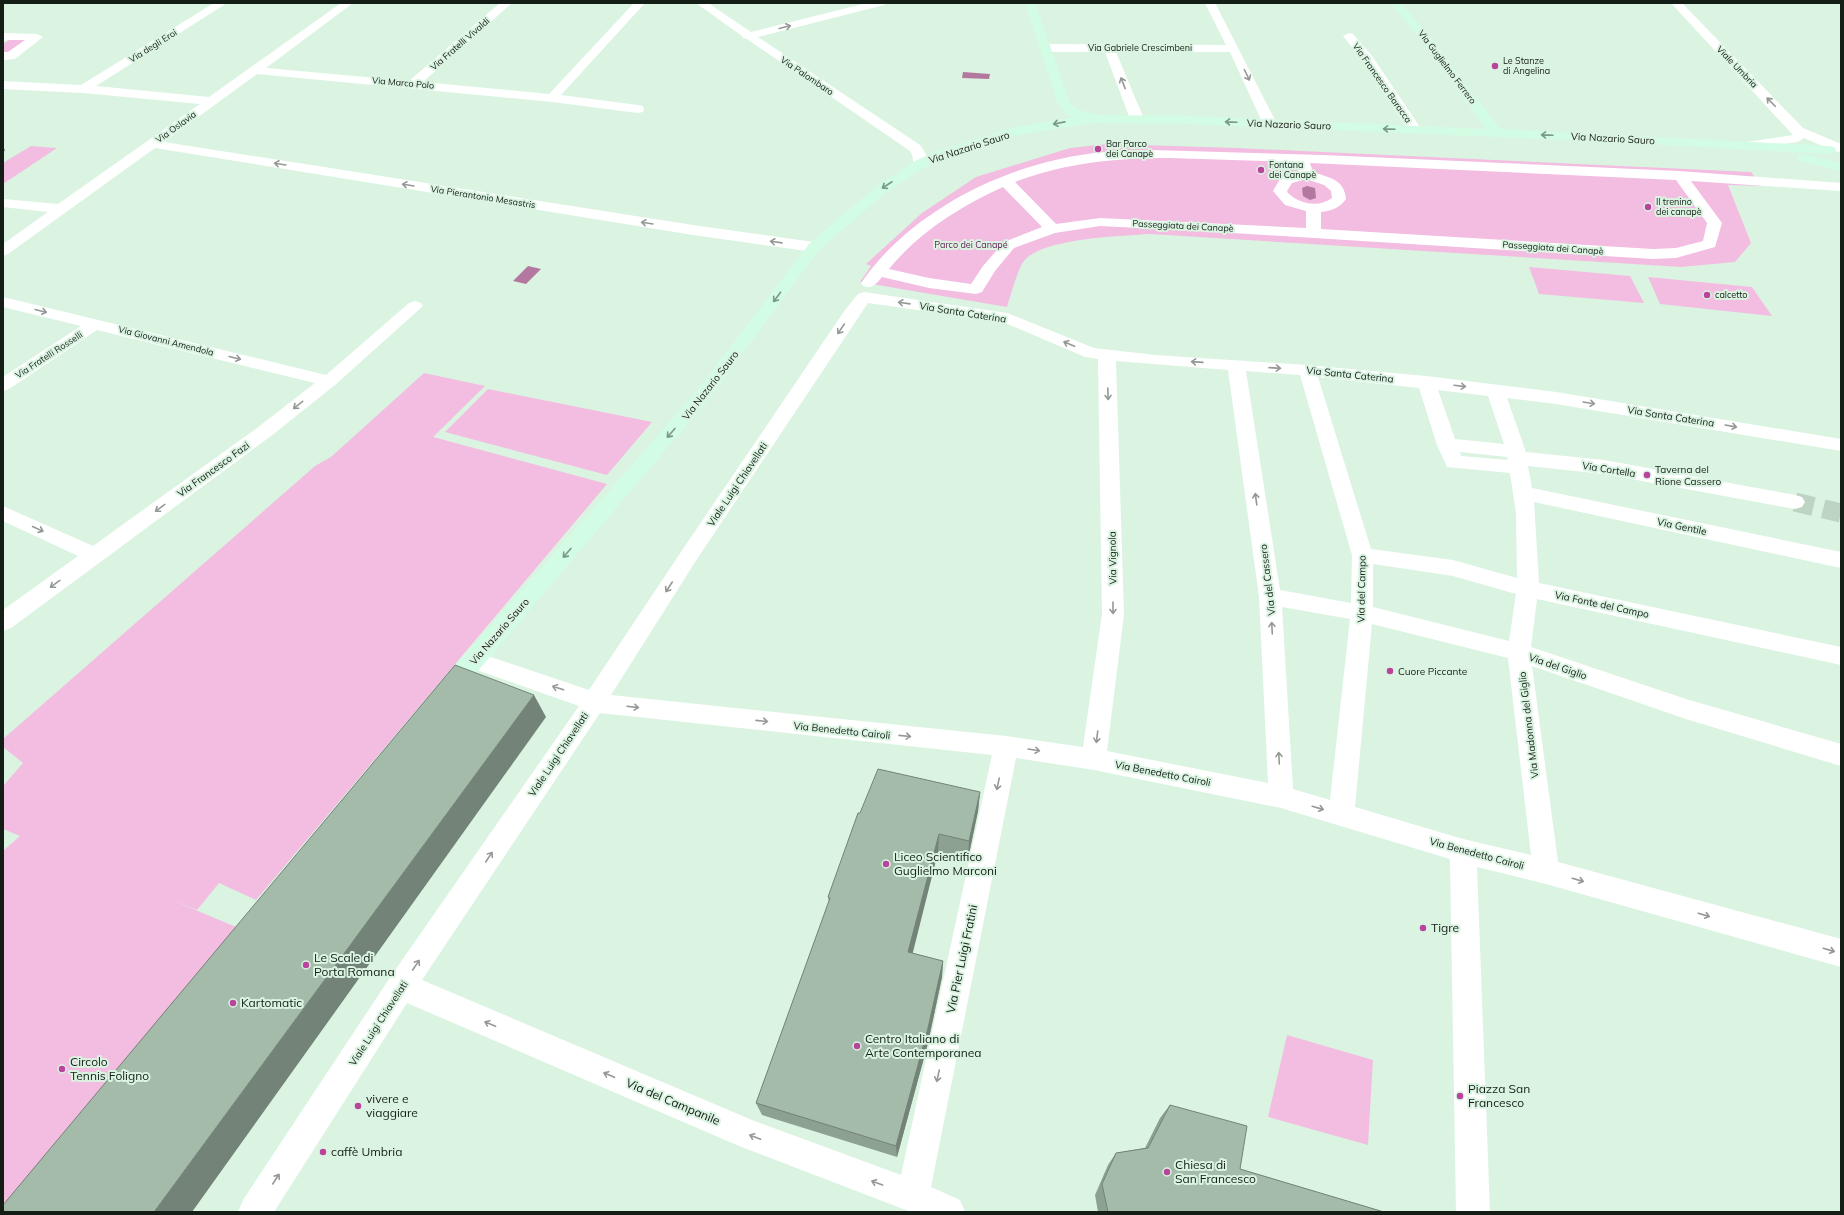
<svg xmlns="http://www.w3.org/2000/svg" width="1844" height="1215" viewBox="0 0 1844 1215" font-family="Mulish,sans-serif">
	<style>
		.green { fill: #f3bce1 }
		.water { fill: #b278a0 }
		.lines { fill: none; stroke-linecap: round; stroke-linejoin: round }
		.street-tunnel { stroke: #bdd4c3; stroke-width: 19; stroke-dasharray: 19 10; stroke-linecap: butt }
		.street { fill: #fff; fill-rule: evenodd }
		.secondary { fill: #d2fce3; fill-rule: evenodd }
		.wall { fill: #8da192 }
		.shaded-wall { fill: #738377 }
		.building { fill: #a4bbaa; stroke: #738377 }
		.oneway { stroke: #959996 }
		.oneway2 { stroke: #7c9887 }
		.poi-dot { fill: #b8449b; stroke: #dbf4e2; stroke-width: 1.5 }
		.labels { text-anchor: middle; stroke-width: 4; stroke-linejoin: round; paint-order: stroke }
		.far-street-label { font-size: 9px; fill: #141d16; stroke: #dbf4e2 }
		.far-poi-label { font-size: 9px; fill: #141d16; stroke: #dbf4e2; text-anchor: start }
		.far-park-label { font-size: 9px; fill: #601a4f; stroke: #dbf4e2 }
		.street-label { font-size: 10px; fill: #141d16; stroke: #dbf4e2 }
		.poi-label { font-size: 10px; fill: #141d16; stroke: #dbf4e2; text-anchor: start }
		.near-poi-label { font-size: 12px; fill: #141d16; stroke: #dbf4e2; text-anchor: start }
		.near-street-label { font-size: 12px; fill: #141d16; stroke: #dbf4e2 }
	</style>
	<rect width="100%" height="100%" fill="#dbf4e2"/>
	<g class="green">
		<path d="M 9,40 L 26,40 L 9,52 L 3,52 L 3,44 Z"/>
		<path d="M 1108,144 L 1237,148 L 1751,172 L 1761,186 L 1728,185 L 1751,243 L 1735,262 L 1681,267 L 1150,234 C 1122,236 1042,238 1024,261 C 1018,268 1010,297 1007,307 L 860,282 L 871,266 L 866,264 L 922,213 L 976,177 L 1070,148 Z"/>
		<path d="M 31,146 L 57,148 L 3,184 L 3,163 Z"/>
		<path d="M 1529,267 L 1630,276 L 1644,303 L 1539,294 Z"/>
		<path d="M 1648,277 L 1752,287 L 1772,316 L 1660,304 Z"/>
		<path d="M 424,373 L 485,386 L 433,437 L 607,484 L 256,900 L 219,883 L 197,910 L 167,898 L 236,927 L 3,1212 L 3,851 L 20,836 L 3,829 L 3,786 L 23,763 L 3,747 L 3,739 L 315,466 L 331,457 Z"/>
		<path d="M 488,389 L 652,422 L 607,475 L 445,432 Z"/>
		<path d="M 1287,1035 L 1373,1060 L 1368,1145 L 1268,1117 Z"/>
	</g>
	<g class="water">
		<path d="M 963,72 L 990,74 L 989,79 L 962,78 Z"/>
		<path d="M 1307,186 L 1315,188 L 1316,198 L 1310,200 L 1303,196 L 1302,188 Z"/>
		<path d="M 528,266 L 541,269 L 526,284 L 513,281 Z"/>
	</g>
	<g class="lines">
		<path class="street-tunnel" d="M 1795,502 L 1841,513"/>
		<g class="street">
			<path d="M 214,3 L 227,3 L 96,86 L 209,97 L 341,3 L 353,3 L 266,68 L 409,81 L 500,3 L 512,3 L 423,82 L 549,94 L 634,3 L 645,3 L 561,95 L 638,105 L 643,106 L 644,109 L 643,112 L 638,113 L 552,102 L 257,74 L 164,142 L 693,225 L 814,242 L 819,244 L 822,247 L 819,250 L 814,252 L 693,235 L 155,148 L 8,254 L 3,256 L 3,244 L 48,212 L 3,207 L 3,199 L 58,204 L 200,104 L 83,93 L 3,89 L 3,81 L 81,85 Z"/>
			<path d="M 696,3 L 708,3 L 751,32 L 867,3 L 885,3 L 884,5 L 758,37 L 920,145 C 925,152 930,159 925,167 L 915,167 C 912,162 914,156 910,151 L 747,39 L 743,38 L 742,36 Z"/>
			<path d="M 1205,3 L 1215,3 L 1277,124 L 1275,127 L 1265,127 L 1263,124 L 1230,52 L 1116,52 L 1144,119 L 1137,123 L 1130,119 L 1105,52 L 1045,52 L 1039,48 L 1045,44 L 1226,45 Z"/>
			<path d="M 1671,3 L 1682,3 L 1803,128 L 1841,144 L 1841,152 L 1834,151 L 1804,138 L 1798,142 L 1752,149 L 1747,148 L 1745,145 L 1747,142 L 1793,135 Z"/>
			<path d="M 3,33 L 37,34 L 43,37 L 15,59 L 3,60 L 3,52 L 8,52 L 25,40 L 8,40 L 3,41 Z"/>
			<path d="M 1349,33 L 1353,34 L 1372,56 L 1422,130 L 1420,133 L 1410,133 L 1363,61 L 1343,36 Z"/>
			<path d="M 1151,150 L 1323,155 L 1679,171 L 1841,183 L 1841,191 L 1691,181 L 1722,223 L 1715,247 L 1676,258 L 1653,259 L 1217,232 L 1100,226 L 1055,233 L 1014,248 L 995,271 L 982,292 L 976,294 L 929,288 L 882,277 C 876,284 873,289 863,286 L 861,283 C 904,220 984,175 1060,159 C 1090,152 1120,150 1151,150 ZM 1169,158 L 1296,162 L 1299,173 L 1281,177 L 1273,191 L 1285,205 L 1306,211 L 1306,228 L 1100,218 L 1056,224 L 1015,182 C 1065,163 1115,158 1169,158 ZM 1310,163 L 1676,180 L 1707,223 L 1703,241 L 1676,248 L 1653,249 L 1321,229 L 1321,212 C 1331,211 1340,208 1346,199 C 1344,179 1330,178 1313,172 ZM 1306,179 L 1324,185 L 1331,191 L 1332,198 C 1319,208 1299,204 1288,193 L 1287,191 L 1292,183 ZM 1003,187 L 1042,227 L 1004,242 L 983,266 L 971,284 L 929,278 L 889,269 C 919,232 961,206 1003,187 Z"/>
			<path d="M 864,292 L 1007,313 L 1094,348 L 1155,355 L 1307,365 L 1426,376 L 1556,392 L 1841,439 L 1841,451 L 1556,404 L 1507,398 L 1526,452 L 1604,460 L 1795,495 L 1802,497 L 1805,502 L 1802,507 L 1795,509 L 1604,474 L 1528,466 L 1532,488 L 1841,552 L 1841,568 L 1534,502 L 1539,583 L 1841,647 L 1841,665 L 1537,599 L 1531,647 L 1686,699 L 1841,744 L 1841,766 L 1686,719 L 1532,666 L 1558,862 L 1841,939 L 1841,967 L 1546,884 L 1477,867 L 1490,1212 L 1456,1212 L 1450,859 L 1281,808 L 1094,770 L 1016,758 L 931,1187 L 960,1200 L 965,1212 L 911,1212 L 739,1146 L 407,1003 L 274,1212 L 238,1212 L 243,1200 L 391,976 L 579,706 L 465,666 L 462,660 L 465,654 L 473,651 L 589,690 L 683,549 L 845,310 L 858,294 ZM 868,303 L 1003,322 L 1085,357 L 1098,359 L 1102,614 L 1083,747 L 1006,736 L 611,695 L 697,559 ZM 1116,361 L 1228,370 L 1259,597 L 1268,783 L 1107,751 L 1124,614 ZM 1246,371 L 1300,375 L 1352,555 L 1351,603 L 1280,590 ZM 1318,377 L 1419,388 L 1437,445 L 1447,467 L 1510,473 L 1516,513 L 1517,578 L 1453,560 L 1371,549 ZM 1438,390 L 1488,396 L 1504,444 L 1455,439 ZM 1460,452 L 1507,457 L 1508,460 L 1461,456 ZM 1373,564 L 1453,576 L 1516,594 L 1509,641 L 1373,607 ZM 1282,607 L 1350,619 L 1330,800 L 1293,789 ZM 1372,624 L 1508,658 L 1531,855 L 1463,839 L 1355,807 ZM 600,713 L 992,755 L 901,1175 L 752,1120 L 422,980 Z"/>
			<path d="M 3,297 L 326,375 L 409,303 L 415,301 L 421,303 L 423,306 L 335,385 L 271,436 L 11,628 L 3,631 L 3,610 L 78,556 L 3,521 L 3,506 L 93,546 L 257,428 L 315,383 L 97,330 L 9,389 L 3,391 L 3,377 L 81,326 L 3,307 Z"/>
		</g>
		<g class="secondary">
			<path d="M 1025,3 L 1035,3 L 1070,103 L 1077,109 L 1096,115 L 1192,116 L 1486,129 L 1419,37 L 1390,3 L 1401,3 L 1427,33 L 1500,129 L 1829,146 L 1834,147 L 1836,150 L 1834,153 L 1829,154 L 1589,141 L 1192,124 L 1092,123 L 1018,135 L 942,159 L 925,167 L 884,194 L 819,250 L 708,400 L 454,699 L 446,702 L 438,699 L 434,692 L 438,685 L 696,392 L 809,244 L 874,188 L 915,161 L 932,153 L 1011,128 L 1074,117 L 1067,115 L 1058,104 Z"/>
			<path d="M 1804,154 L 1841,163 L 1841,171 L 1799,161 L 1797,158 L 1799,155 Z"/>
		</g>
	</g>
	<g class="wall">
		<path d="M 980,792 L 978,811 L 968,859 L 938,852 L 912,953 L 943,961 L 942,977 L 928,1043 L 897,1157 L 762,1115 L 756,1103 L 829,902 L 828,897 L 860,813 Z"/>
		<path d="M 1170,1105 L 1240,1169 L 1384,1212 L 1098,1212 L 1095,1195 L 1108,1165 L 1116,1153 L 1145,1148 L 1160,1118 Z"/>
	</g>
	<g class="shaded-wall">
		<path d="M 3,147 L 5,150 L 3,153 Z"/>
		<path d="M 534,695 L 546,717 L 192,1212 L 154,1212 Z"/>
		<path d="M 980,792 L 978,811 L 968,859 L 969,841 Z"/>
		<path d="M 939,834 L 938,852 L 909,968 L 908,952 Z"/>
		<path d="M 943,961 L 942,977 L 928,1043 L 897,1157 L 896,1146 Z"/>
	</g>
	<g class="building">
		<path d="M 455,665 L 534,695 L 154,1212 L 3,1212 L 3,1205 Z"/>
		<path d="M 878,769 L 980,792 L 969,841 L 939,834 L 908,952 L 943,961 L 928,1028 L 896,1146 L 756,1103 L 830,898 L 828,897 L 858,813 L 860,813 Z"/>
		<path d="M 1170,1105 L 1247,1126 L 1240,1169 L 1384,1212 L 1108,1212 L 1102,1184 L 1116,1153 L 1148,1148 Z"/>
	</g>
	<defs><path id="oneway-shaft" d="M-6 0H5M1.5-3L5.5 0L1.5 3" fill="none" stroke-width="1.6" stroke-linecap="round" stroke-linejoin="round"/></defs>
	<g class="oneway">
		<use href="#oneway-shaft" transform="translate(785 27) rotate(-14)"/>
		<use href="#oneway-shaft" transform="translate(1247 75) rotate(64)"/>
		<use href="#oneway-shaft" transform="translate(1123 83) rotate(-111)"/>
		<use href="#oneway-shaft" transform="translate(1771 102) rotate(-134)"/>
		<use href="#oneway-shaft" transform="translate(280 164) rotate(-171)"/>
		<use href="#oneway-shaft" transform="translate(408 185) rotate(-171)"/>
		<use href="#oneway-shaft" transform="translate(647 223) rotate(-171)"/>
		<use href="#oneway-shaft" transform="translate(776 242) rotate(-172)"/>
		<use href="#oneway-shaft" transform="translate(904 303) rotate(-172)"/>
		<use href="#oneway-shaft" transform="translate(41 311) rotate(14)"/>
		<use href="#oneway-shaft" transform="translate(841 329) rotate(124)"/>
		<use href="#oneway-shaft" transform="translate(1069 344) rotate(-157)"/>
		<use href="#oneway-shaft" transform="translate(235 358) rotate(14)"/>
		<use href="#oneway-shaft" transform="translate(1197 362) rotate(-176)"/>
		<use href="#oneway-shaft" transform="translate(1275 368) rotate(4)"/>
		<use href="#oneway-shaft" transform="translate(1460 386) rotate(7)"/>
		<use href="#oneway-shaft" transform="translate(1108 394) rotate(88)"/>
		<use href="#oneway-shaft" transform="translate(1589 403) rotate(9)"/>
		<use href="#oneway-shaft" transform="translate(298 405) rotate(142)"/>
		<use href="#oneway-shaft" transform="translate(1731 426) rotate(10)"/>
		<use href="#oneway-shaft" transform="translate(1256 499) rotate(-98)"/>
		<use href="#oneway-shaft" transform="translate(160 508) rotate(144)"/>
		<use href="#oneway-shaft" transform="translate(38 529) rotate(25)"/>
		<use href="#oneway-shaft" transform="translate(55 584) rotate(144)"/>
		<use href="#oneway-shaft" transform="translate(669 587) rotate(123)"/>
		<use href="#oneway-shaft" transform="translate(1113 608) rotate(90)"/>
		<use href="#oneway-shaft" transform="translate(1272 628) rotate(-93)"/>
		<use href="#oneway-shaft" transform="translate(558 688) rotate(-162)"/>
		<use href="#oneway-shaft" transform="translate(633 707) rotate(7)"/>
		<use href="#oneway-shaft" transform="translate(762 721) rotate(6)"/>
		<use href="#oneway-shaft" transform="translate(905 736) rotate(6)"/>
		<use href="#oneway-shaft" transform="translate(1097 737) rotate(97)"/>
		<use href="#oneway-shaft" transform="translate(1034 750) rotate(9)"/>
		<use href="#oneway-shaft" transform="translate(1279 758) rotate(-93)"/>
		<use href="#oneway-shaft" transform="translate(998 784) rotate(102)"/>
		<use href="#oneway-shaft" transform="translate(1318 808) rotate(16)"/>
		<use href="#oneway-shaft" transform="translate(489 857) rotate(-56)"/>
		<use href="#oneway-shaft" transform="translate(1578 880) rotate(16)"/>
		<use href="#oneway-shaft" transform="translate(1704 915) rotate(16)"/>
		<use href="#oneway-shaft" transform="translate(1829 950) rotate(16)"/>
		<use href="#oneway-shaft" transform="translate(416 965) rotate(-56)"/>
		<use href="#oneway-shaft" transform="translate(490 1024) rotate(-157)"/>
		<use href="#oneway-shaft" transform="translate(609 1075) rotate(-157)"/>
		<use href="#oneway-shaft" transform="translate(938 1076) rotate(102)"/>
		<use href="#oneway-shaft" transform="translate(755 1137) rotate(-159)"/>
		<use href="#oneway-shaft" transform="translate(276 1179) rotate(-57)"/>
		<use href="#oneway-shaft" transform="translate(877 1183) rotate(-160)"/>
	</g>
	<g class="oneway2">
		<use href="#oneway-shaft" transform="translate(1231 122) rotate(-178)"/>
		<use href="#oneway-shaft" transform="translate(1059 123) rotate(169)"/>
		<use href="#oneway-shaft" transform="translate(1389 129) rotate(-178)"/>
		<use href="#oneway-shaft" transform="translate(1547 135) rotate(-178)"/>
		<use href="#oneway-shaft" transform="translate(887 185) rotate(147)"/>
		<use href="#oneway-shaft" transform="translate(777 297) rotate(127)"/>
		<use href="#oneway-shaft" transform="translate(671 433) rotate(131)"/>
		<use href="#oneway-shaft" transform="translate(567 553) rotate(131)"/>
	</g>
	<g class="poi-dot">
		<circle cx="1495" cy="66" r="4"/>
		<circle cx="1098" cy="149" r="4"/>
		<circle cx="1261" cy="170" r="4"/>
		<circle cx="1648" cy="207" r="4"/>
		<circle cx="1707" cy="295" r="4"/>
		<circle cx="1647" cy="475" r="4"/>
		<circle cx="1390" cy="671" r="4"/>
		<circle cx="886" cy="864" r="4"/>
		<circle cx="1423" cy="928" r="4"/>
		<circle cx="306" cy="965" r="4"/>
		<circle cx="233" cy="1003" r="4"/>
		<circle cx="857" cy="1046" r="4"/>
		<circle cx="62" cy="1069" r="4"/>
		<circle cx="1460" cy="1096" r="4"/>
		<circle cx="358" cy="1106" r="4"/>
		<circle cx="323" cy="1152" r="4"/>
		<circle cx="1167" cy="1172" r="4"/>
	</g>
	<g class="labels">
		<g class="far-street-label">
			<text transform="translate(460 44) rotate(-41)" y="3">Via Fratelli Vivaldi</text>
			<text transform="translate(153 46) rotate(-32)" y="3">Via degli Eroi</text>
			<text x="1140" y="51">Via Gabriele Crescimbeni</text>
			<text transform="translate(1447 67) rotate(53)" y="3">Via Guglielmo Ferrero</text>
			<text transform="translate(1737 67) rotate(46)" y="3">Viale Umbria</text>
			<text transform="translate(807 76) rotate(34)" y="3">Via Palombaro</text>
			<text transform="translate(403 83) rotate(5)" y="3">Via Marco Polo</text>
			<text transform="translate(1382 83) rotate(55)" y="3">Via Francesco Baracca</text>
			<text transform="translate(176 127) rotate(-36)" y="3">Via Oslavia</text>
			<text transform="translate(483 197) rotate(9)" y="3">Via Pierantonio Mesastris</text>
			<text transform="translate(1183 226) rotate(3)" y="3">Passeggiata dei Canapè</text>
			<text transform="translate(1553 248) rotate(4)" y="3">Passeggiata dei Canapè</text>
			<text transform="translate(166 341) rotate(14)" y="3">Via Giovanni Amendola</text>
			<text transform="translate(49 355) rotate(-33)" y="3">Via Fratelli Rosselli</text>
		</g>
		<g class="far-poi-label">
			<text x="1503" y="64">Le Stanze<tspan x="1503" dy="10">di Angelina</tspan></text>
			<text x="1106" y="147">Bar Parco<tspan x="1106" dy="10">dei Canapè</tspan></text>
			<text x="1269" y="168">Fontana<tspan x="1269" dy="10">dei Canapè</tspan></text>
			<text x="1656" y="205">Il trenino<tspan x="1656" dy="10">dei canapè</tspan></text>
			<text x="1715" y="298">calcetto</text>
		</g>
		<g class="far-park-label">
			<text x="971" y="248">Parco dei Canapé</text>
		</g>
		<g class="street-label">
			<text transform="translate(1289 124) rotate(2)" y="4">Via Nazario Sauro</text>
			<text transform="translate(1613 138) rotate(3)" y="4">Via Nazario Sauro</text>
			<text transform="translate(969 147) rotate(-18)" y="4">Via Nazario Sauro</text>
			<text transform="translate(963 312) rotate(9)" y="4">Via Santa Caterina</text>
			<text transform="translate(1350 374) rotate(6)" y="4">Via Santa Caterina</text>
			<text transform="translate(710 385) rotate(-52)" y="4">Via Nazario Sauro</text>
			<text transform="translate(1671 416) rotate(9)" y="4">Via Santa Caterina</text>
			<text transform="translate(213 469) rotate(-36)" y="4">Via Francesco Fazi</text>
			<text transform="translate(1609 469) rotate(9)" y="4">Via Cortella</text>
			<text transform="translate(737 484) rotate(-56)" y="4">Viale Luigi Chiavellati</text>
			<text transform="translate(1682 526) rotate(12)" y="4">Via Gentile</text>
			<text transform="translate(1112 558) rotate(-91)" y="4">Via Vignola</text>
			<text transform="translate(1267 580) rotate(-97)" y="4">Via del Cassero</text>
			<text transform="translate(1361 589) rotate(-89)" y="4">Via del Campo</text>
			<text transform="translate(1602 604) rotate(12)" y="4">Via Fonte del Campo</text>
			<text transform="translate(499 631) rotate(-49)" y="4">Via Nazario Sauro</text>
			<text transform="translate(1558 666) rotate(19)" y="4">Via del Giglio</text>
			<text transform="translate(1528 725) rotate(-97)" y="4">Via Madonna del Giglio</text>
			<text transform="translate(842 730) rotate(6)" y="4">Via Benedetto Cairoli</text>
			<text transform="translate(558 754) rotate(-56)" y="4">Viale Luigi Chiavellati</text>
			<text transform="translate(1163 773) rotate(11)" y="4">Via Benedetto Cairoli</text>
			<text transform="translate(1477 853) rotate(15)" y="4">Via Benedetto Cairoli</text>
			<text transform="translate(378 1023) rotate(-57)" y="4">Viale Luigi Chiavellati</text>
		</g>
		<g class="poi-label">
			<text x="1655" y="473">Taverna del<tspan x="1655" dy="12">Rione Cassero</tspan></text>
			<text x="1398" y="675">Cuore Piccante</text>
		</g>
		<g class="near-poi-label">
			<text x="894" y="861">Liceo Scientifico<tspan x="894" dy="14">Guglielmo Marconi</tspan></text>
			<text x="1431" y="932">Tigre</text>
			<text x="314" y="962">Le Scale di<tspan x="314" dy="14">Porta Romana</tspan></text>
			<text x="241" y="1007">Kartomatic</text>
			<text x="865" y="1043">Centro Italiano di<tspan x="865" dy="14">Arte Contemporanea</tspan></text>
			<text x="70" y="1066">Circolo<tspan x="70" dy="14">Tennis Foligno</tspan></text>
			<text x="1468" y="1093">Piazza San<tspan x="1468" dy="14">Francesco</tspan></text>
			<text x="366" y="1103">vivere e<tspan x="366" dy="14">viaggiare</tspan></text>
			<text x="331" y="1156">caffè Umbria</text>
			<text x="1175" y="1169">Chiesa di<tspan x="1175" dy="14">San Francesco</tspan></text>
		</g>
		<g class="near-street-label">
			<text transform="translate(962 959) rotate(-78)" y="4">Via Pier Luigi Fratini</text>
			<text transform="translate(673 1102) rotate(23)" y="4">Via del Campanile</text>
		</g>
	</g>
	<rect width="1844" height="1215" fill="none" stroke="#141d16" stroke-width="8"/>
</svg>
